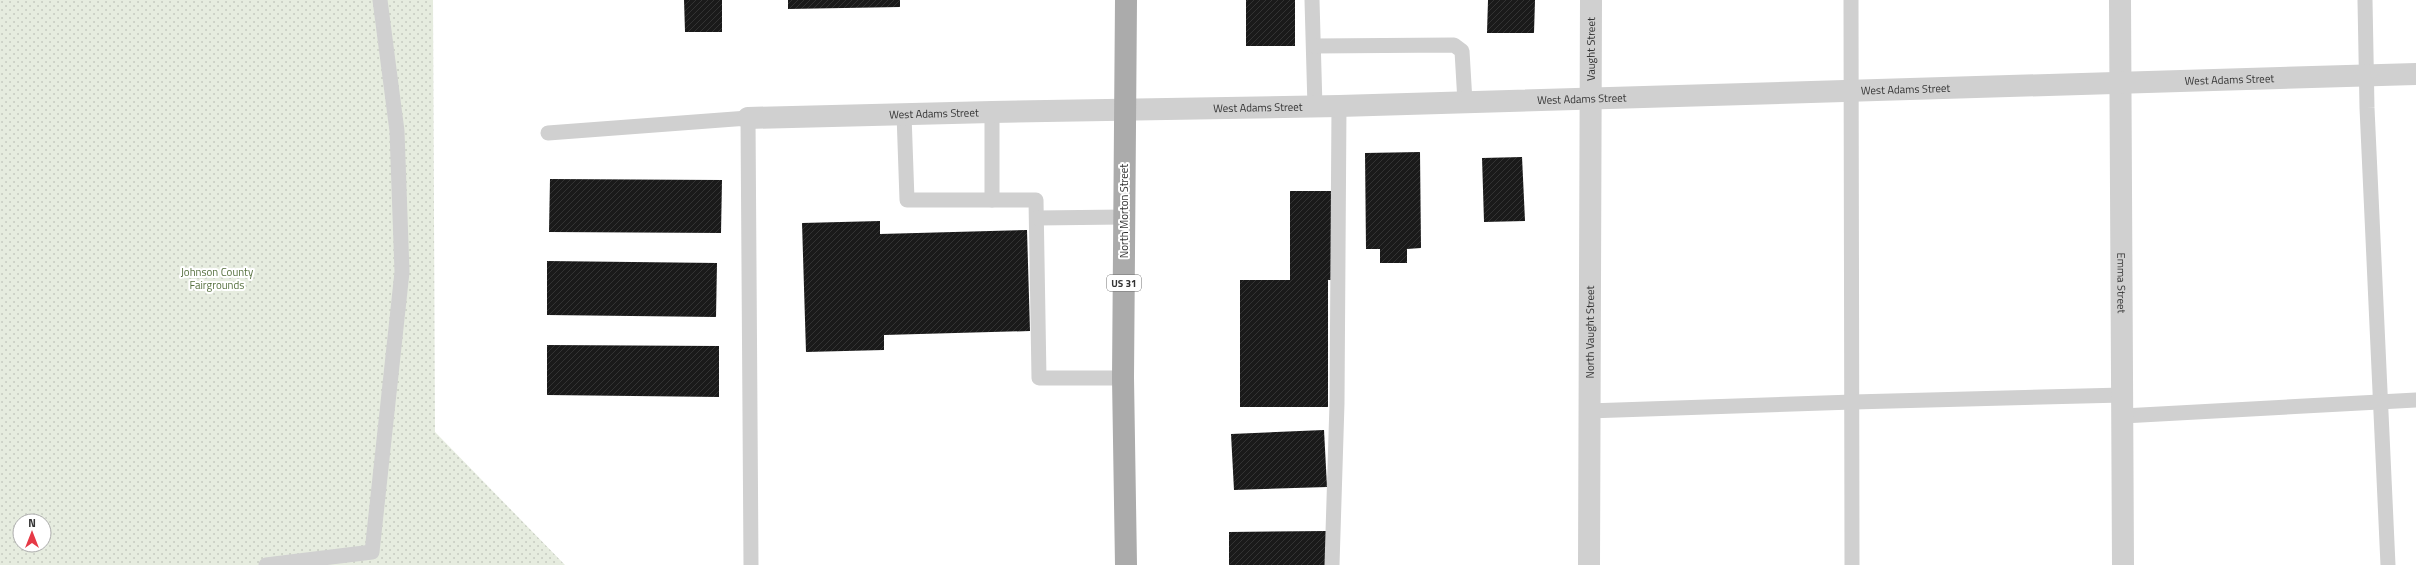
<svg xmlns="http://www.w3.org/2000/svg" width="2416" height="565" viewBox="0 0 2416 565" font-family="'Titillium Web',sans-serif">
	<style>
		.park { fill: url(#park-dots); fill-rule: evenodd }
		.building { fill: url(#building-hatch) }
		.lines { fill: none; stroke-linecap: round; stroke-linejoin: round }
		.service { stroke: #d0d0d0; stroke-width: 15 }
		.minor { stroke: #d0d0d0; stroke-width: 22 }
		.primary { stroke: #ababab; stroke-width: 22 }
		.labels { text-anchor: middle; stroke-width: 4; stroke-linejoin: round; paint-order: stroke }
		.shield { fill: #fff; stroke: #707070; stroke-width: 1 }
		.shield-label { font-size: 10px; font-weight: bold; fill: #333 }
		.street-label { font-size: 11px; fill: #333; stroke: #fff }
		.park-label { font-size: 11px; fill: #56703f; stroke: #fff }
	</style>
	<defs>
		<pattern id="park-dots" width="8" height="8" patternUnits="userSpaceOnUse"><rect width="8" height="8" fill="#e6ecdf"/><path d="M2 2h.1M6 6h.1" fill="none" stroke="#c6cbc0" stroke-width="1.8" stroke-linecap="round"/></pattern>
		<pattern id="building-hatch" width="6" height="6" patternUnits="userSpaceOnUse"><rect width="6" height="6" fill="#1a1a1a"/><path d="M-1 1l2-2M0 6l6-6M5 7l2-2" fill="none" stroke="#333"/></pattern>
	</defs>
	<rect width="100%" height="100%" fill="#fff"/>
	<path class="park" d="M 0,0 L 433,0 L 435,432 L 565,565 L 0,565 ZM 20,521 L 44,521 L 44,545 L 20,545 Z"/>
	<g class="building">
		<path d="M 684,0 L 722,0 L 722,32 L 685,32 Z"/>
		<path d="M 788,0 L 900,0 L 900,7 L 788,9 Z"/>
		<rect x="1246" y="0" width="49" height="46"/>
		<path d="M 1488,0 L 1535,0 L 1534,33 L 1487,33 Z"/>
		<path d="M 1420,152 L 1421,248 L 1407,249 L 1407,263 L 1380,263 L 1380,249 L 1366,249 L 1365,153 Z"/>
		<path d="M 1522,157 L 1525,221 L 1484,222 L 1482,158 Z"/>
		<path d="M 550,179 L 722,180 L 721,233 L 549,232 Z"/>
		<path d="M 1290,191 L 1333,191 L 1333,280 L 1328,280 L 1328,407 L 1240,407 L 1240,280 L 1290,280 Z"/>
		<path d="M 880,221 L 880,234 L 1027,230 L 1030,331 L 884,335 L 884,350 L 806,352 L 802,223 Z"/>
		<path d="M 547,261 L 717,263 L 716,317 L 547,315 Z"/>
		<path d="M 547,345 L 719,346 L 719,397 L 547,395 Z"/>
		<path d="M 1324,430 L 1327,487 L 1234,490 L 1231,434 Z"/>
		<path d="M 1327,531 L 1327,565 L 1229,565 L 1229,532 Z"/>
	</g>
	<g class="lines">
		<g class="service">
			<path d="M 1312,0 L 1315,107"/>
			<path d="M 1851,0 L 1852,565"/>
			<path d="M 2365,0 L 2367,108 L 2388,565"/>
			<path d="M 1314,46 L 1454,45 L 1462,51 L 1465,102"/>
			<path d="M 992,112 L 992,200"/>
			<path d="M 904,114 L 907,200 L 1036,200 L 1039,378 L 1123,378"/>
			<path d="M 548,133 L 748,118 L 751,565"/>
			<path d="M 1037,218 L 1124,217"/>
			<path d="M 1588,411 L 1853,402 L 2123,395"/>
			<path d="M 2123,416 L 2416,400"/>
			<path d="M 266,565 L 372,552 L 402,272 L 397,131 L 380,0"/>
			<path d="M 1332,565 L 1337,403 L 1339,106"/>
		</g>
		<g class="minor">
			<path id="s1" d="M 2120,0 L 2123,565"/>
			<path id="s2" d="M 748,118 L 992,112 L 1339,106 L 2416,74"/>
			<path id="s3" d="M 1589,565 L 1591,0"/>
		</g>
		<path class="primary" d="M 1126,0 L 1123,378 L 1126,565"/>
	</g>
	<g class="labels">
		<rect class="shield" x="1107" y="275" width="34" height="16" rx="3"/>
		<g class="shield-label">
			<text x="1124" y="287">US 31</text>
		</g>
		<g class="street-label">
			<text dy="4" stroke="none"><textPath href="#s3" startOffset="516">Vaught Street</textPath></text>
			<text dy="4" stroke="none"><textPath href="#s2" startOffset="1482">West Adams Street</textPath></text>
			<text dy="4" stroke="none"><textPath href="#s2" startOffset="1158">West Adams Street</textPath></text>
			<text dy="4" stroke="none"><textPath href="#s2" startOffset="834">West Adams Street</textPath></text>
			<text dy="4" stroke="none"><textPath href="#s2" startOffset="510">West Adams Street</textPath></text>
			<text dy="4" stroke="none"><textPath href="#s2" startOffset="186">West Adams Street</textPath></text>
			<text transform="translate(1124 211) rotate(-90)" y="4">North Morton Street</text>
			<text dy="4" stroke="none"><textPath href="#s1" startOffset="283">Emma Street</textPath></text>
			<text dy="4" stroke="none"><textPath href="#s3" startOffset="233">North Vaught Street</textPath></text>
		</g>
		<g class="park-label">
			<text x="217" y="276">Johnson County<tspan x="217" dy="13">Fairgrounds</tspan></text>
		</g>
	</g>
	<g transform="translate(32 533)"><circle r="19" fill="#ffffff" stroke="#adadad"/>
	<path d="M0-3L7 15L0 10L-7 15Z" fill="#e63946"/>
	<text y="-6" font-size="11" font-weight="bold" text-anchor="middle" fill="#333333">N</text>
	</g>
</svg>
